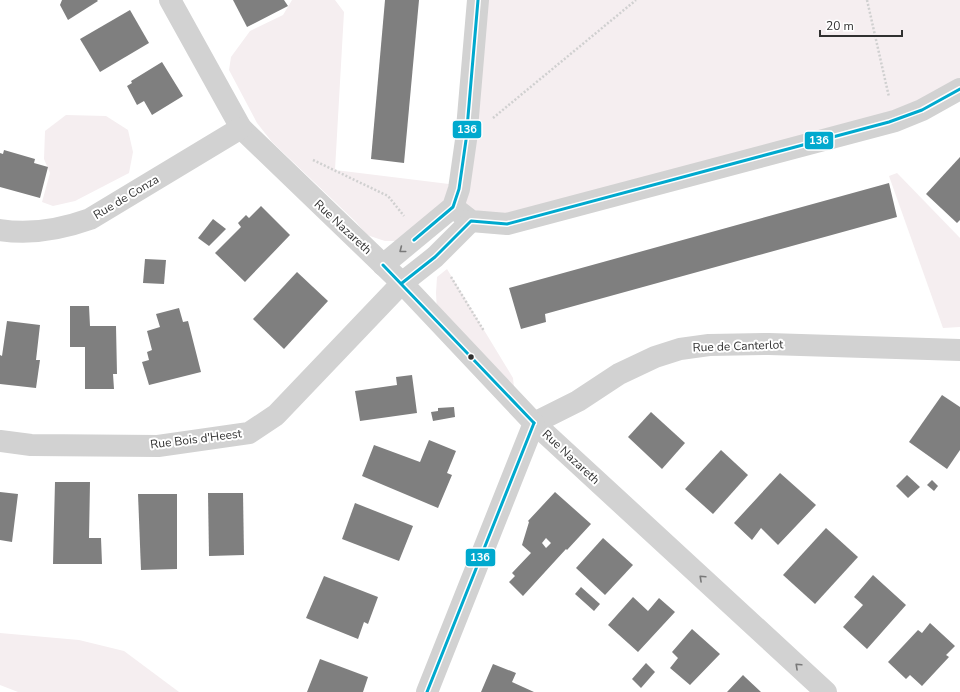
<svg xmlns="http://www.w3.org/2000/svg" width="960" height="692" viewBox="0 0 960 692" font-family="'Nunito Sans',sans-serif">
	<style>
		.green { fill: #f5eef0 }
		.building { fill: #7f7f7f; fill-rule: evenodd }
		.lines { fill: none; stroke-linecap: round; stroke-linejoin: round }
		.path { stroke: #d0d0d0; stroke-width: 2.5; stroke-dasharray: 2 2; stroke-linecap: butt }
		.minor { stroke: #d2d2d2; stroke-width: 22 }
		.bus-1-casing { stroke: #fff; stroke-width: 6 }
		.bus-1 { stroke: #00a9ce; stroke-width: 3 }
		.oneway { stroke: #797979 }
		.bus-dot { fill: #303030; stroke: #fff; stroke-width: 1.5 }
		.labels { text-anchor: middle; stroke-width: 4; stroke-linejoin: round; paint-order: stroke }
		.street-label { font-size: 12px; fill: #303030; stroke: #fff }
		.line-badge { stroke: #fff; stroke-width: 1.5 }
		.badge-label { font-size: 11px; text-anchor: middle; font-weight: bold; fill: #fff }
	</style>
	<rect width="100%" height="100%" fill="#fff"/>
	<g class="green">
		<path d="M 292,0 L 335,0 L 344,12 L 335,170 L 449,184 L 445,205 L 399,241 L 385,241 L 367,235 L 356,222 L 272,142 L 257,123 L 229,70 L 231,57 L 250,31 L 283,15 Z"/>
		<path d="M 477,0 L 960,0 L 960,89 L 953,97 L 464,230 Z"/>
		<path d="M 66,115 L 106,116 L 128,130 L 133,152 L 129,173 L 75,201 L 53,206 L 42,202 L 50,173 L 44,159 L 45,131 Z"/>
		<path d="M 897,173 L 960,238 L 960,327 L 943,328 L 889,176 Z"/>
		<path d="M 447,269 L 513,378 L 516,406 L 437,311 L 436,293 L 437,277 Z"/>
		<path d="M 0,633 L 79,640 L 124,651 L 179,692 L 18,692 L 0,685 Z"/>
	</g>
	<g class="building">
		<path d="M 62,0 L 97,0 L 98,1 L 68,20 L 60,5 Z"/>
		<path d="M 233,0 L 284,0 L 288,6 L 247,27 Z"/>
		<path d="M 385,0 L 419,0 L 404,163 L 371,159 Z"/>
		<path d="M 130,10 L 149,43 L 100,72 L 80,39 Z"/>
		<path d="M 162,62 L 183,96 L 152,115 L 144,101 L 137,105 L 127,86 L 132,83 L 131,81 Z"/>
		<path d="M 4,150 L 35,159 L 34,163 L 48,167 L 40,198 L 0,187 L 0,153 L 3,154 Z"/>
		<path d="M 960,157 L 960,220 L 957,223 L 926,194 Z"/>
		<path d="M 889,183 L 897,217 L 545,314 L 546,322 L 521,329 L 509,288 Z"/>
		<path d="M 261,206 L 290,235 L 245,282 L 215,253 L 241,227 L 238,223 L 246,215 L 249,218 Z"/>
		<path d="M 213,219 L 226,229 L 209,246 L 198,238 Z"/>
		<path d="M 145,259 L 166,260 L 164,284 L 143,283 Z"/>
		<path d="M 297,272 L 328,301 L 284,349 L 253,319 Z"/>
		<path d="M 70,306 L 89,306 L 90,326 L 116,326 L 117,374 L 113,374 L 114,389 L 85,389 L 85,347 L 70,347 Z"/>
		<path d="M 179,308 L 183,322 L 188,321 L 201,372 L 149,385 L 142,362 L 149,360 L 147,352 L 152,350 L 147,331 L 160,327 L 156,314 Z"/>
		<path d="M 7,321 L 40,325 L 36,360 L 40,360 L 36,388 L 0,384 L 0,355 L 2,356 Z"/>
		<path d="M 412,375 L 417,413 L 360,421 L 355,391 L 397,385 L 396,377 Z"/>
		<path d="M 942,395 L 960,407 L 960,450 L 947,469 L 909,442 Z"/>
		<path d="M 454,407 L 455,417 L 433,421 L 431,412 L 438,411 L 438,408 Z"/>
		<path d="M 651,412 L 685,443 L 662,469 L 628,437 Z"/>
		<path d="M 429,440 L 456,451 L 447,473 L 452,475 L 438,508 L 362,476 L 374,445 L 420,462 Z"/>
		<path d="M 721,450 L 748,475 L 713,514 L 685,489 Z"/>
		<path d="M 780,473 L 816,505 L 778,545 L 761,528 L 752,540 L 734,523 Z"/>
		<path d="M 907,475 L 920,487 L 908,498 L 896,486 Z"/>
		<path d="M 932,480 L 938,486 L 934,491 L 927,485 Z"/>
		<path d="M 55,482 L 90,482 L 89,538 L 101,538 L 102,564 L 53,564 Z"/>
		<path d="M 0,492 L 18,494 L 12,542 L 0,540 Z"/>
		<path d="M 555,492 L 591,524 L 567,550 L 566,549 L 523,596 L 509,582 L 515,576 L 512,573 L 531,553 L 522,545 L 529,522 L 528,521 ZM 546,538 L 551,543 L 546,548 L 542,543 Z"/>
		<path d="M 208,493 L 243,493 L 244,555 L 209,556 Z"/>
		<path d="M 138,494 L 177,494 L 177,569 L 141,570 Z"/>
		<path d="M 355,503 L 413,526 L 399,561 L 342,539 Z"/>
		<path d="M 826,528 L 858,557 L 815,604 L 783,575 Z"/>
		<path d="M 603,538 L 633,565 L 605,595 L 576,568 Z"/>
		<path d="M 873,575 L 906,605 L 867,649 L 843,627 L 863,605 L 854,597 Z"/>
		<path d="M 324,576 L 378,597 L 368,624 L 364,622 L 358,639 L 306,618 Z"/>
		<path d="M 581,587 L 600,604 L 594,611 L 575,594 Z"/>
		<path d="M 633,597 L 648,611 L 659,598 L 675,612 L 638,652 L 608,625 Z"/>
		<path d="M 930,623 L 955,646 L 946,655 L 949,657 L 922,686 L 910,675 L 906,679 L 888,662 L 918,630 L 922,633 Z"/>
		<path d="M 692,629 L 720,654 L 690,685 L 670,668 L 678,658 L 672,652 Z"/>
		<path d="M 320,659 L 368,677 L 363,692 L 307,692 Z"/>
		<path d="M 646,663 L 655,672 L 641,688 L 632,679 Z"/>
		<path d="M 493,664 L 516,673 L 512,682 L 534,692 L 481,692 Z"/>
		<path d="M 743,675 L 745,677 L 761,692 L 727,692 Z"/>
	</g>
	<g class="lines">
		<g class="path">
			<path d="M 867,0 L 889,97"/>
			<path d="M 493,118 L 636,0"/>
			<path d="M 313,160 L 388,196 L 404,216"/>
			<path d="M 451,277 L 484,331"/>
		</g>
		<g class="minor">
			<path d="M 170,0 L 241,128 L 402,283 L 534,423 L 826,692"/>
			<path d="M 453,207 L 471,221 L 507,224 L 895,121 L 922,110 L 960,89"/>
			<path d="M 0,230 C 31,235 62,229 90,219 L 241,128"/>
			<path d="M 383,265 L 453,207 L 459,189 L 466,140 L 478,0"/>
			<path d="M 534,423 L 578,401 L 619,374 L 655,357 L 680,349 L 709,345 L 769,344 L 960,350"/>
			<path d="M 0,441 L 31,445 L 158,446 L 249,433 L 276,415 L 402,283 L 435,257 L 471,221"/>
			<path d="M 427,692 L 534,423"/>
		</g>
		<g class="bus-1-casing">
			<g id="bus-1">
				<path d="M 414,240 L 453,207 L 459,189 L 466,140 L 478,0"/>
				<path d="M 383,265 L 534,423"/>
				<path d="M 402,283 L 435,257 L 471,221 L 507,224 L 889,122 L 922,110 L 960,89"/>
				<path d="M 427,692 L 534,423"/>
			</g>
		</g>
		<use href="#bus-1" class="bus-1"/>
	</g>
	<defs><path id="oneway-chevron" d="M-2-3.5L2.5 0L-2 3.5" fill="none" stroke-width="1.6" stroke-linecap="round" stroke-linejoin="round"/></defs>
	<g class="oneway">
		<use href="#oneway-chevron" transform="translate(402 250) rotate(142)"/>
		<use href="#oneway-chevron" transform="translate(702 578) rotate(-137)"/>
		<use href="#oneway-chevron" transform="translate(798 666) rotate(-137)"/>
	</g>
	<circle class="bus-dot" cx="471" cy="357" r="3.5"/>
	<g class="labels">
		<g class="street-label">
			<text transform="translate(126 197) rotate(-31)" y="4">Rue de Conza</text>
			<text transform="translate(343 227) rotate(43)" y="4">Rue Nazareth</text>
			<text transform="translate(738 346) rotate(-2)" y="4">Rue de Canterlot</text>
			<text transform="translate(196 439) rotate(-7)" y="4">Rue Bois d'Heest</text>
			<text transform="translate(571 457) rotate(43)" y="4">Rue Nazareth</text>
		</g>
	</g>
	<g class="line-badge">
		<rect x="452" y="120" width="30" height="19" rx="4" fill="#00a9ce"/>
		<rect x="804" y="131" width="30" height="19" rx="4" fill="#00a9ce"/>
		<rect x="465" y="548" width="31" height="19" rx="4" fill="#00a9ce"/>
	</g>
	<g class="badge-label">
		<text x="467" y="133">136</text>
		<text x="819" y="144">136</text>
		<text x="480" y="561">136</text>
	</g>
	<path d="M820 30v6h82v-6" fill="none" stroke="#303030" stroke-width="2"/>
	<text x="826" y="30" font-size="12" fill="#303030" stroke="#ffffff" stroke-width="3" paint-order="stroke">20 m</text>
</svg>
